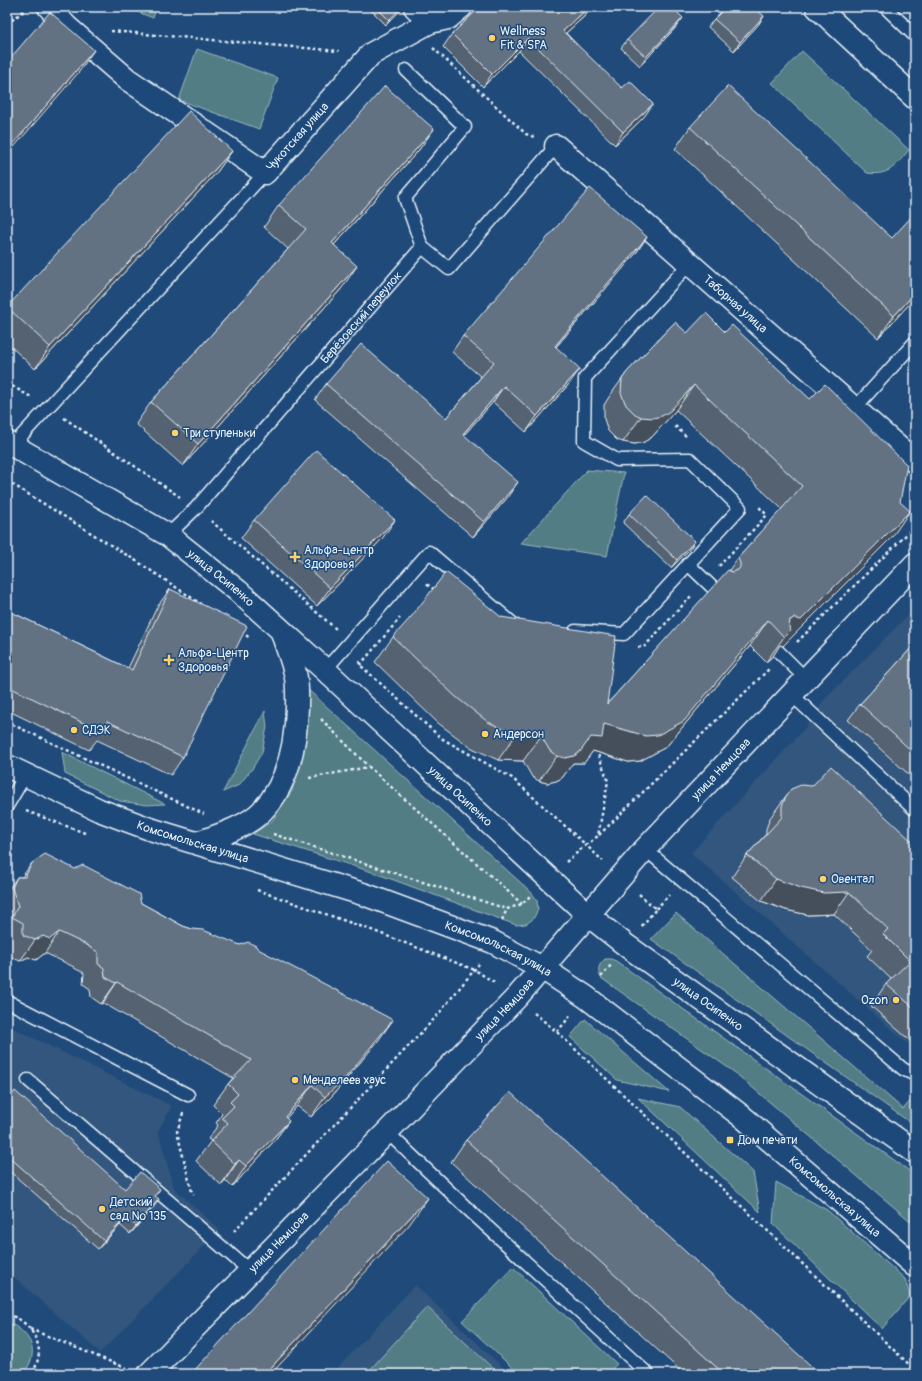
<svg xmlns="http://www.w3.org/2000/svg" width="922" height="1381" viewBox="0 0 922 1381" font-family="Pangolin,sans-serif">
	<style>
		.built { fill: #33567d }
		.green { fill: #527d85; stroke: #9db7be }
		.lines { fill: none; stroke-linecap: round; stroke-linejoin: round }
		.lane-casing { stroke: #e8f1f8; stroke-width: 15 }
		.street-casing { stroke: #e8f1f8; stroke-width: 25 }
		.secondary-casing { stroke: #e8f1f8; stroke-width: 25 }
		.path { stroke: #e8f1f8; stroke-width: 2.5; stroke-dasharray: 3 3; stroke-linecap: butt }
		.lane { stroke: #1f4a7a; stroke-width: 12 }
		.street { stroke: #1f4a7a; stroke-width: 22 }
		.secondary { stroke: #1f4a7a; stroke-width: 22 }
		.wall { fill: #556271; stroke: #e8f1f8 }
		.shaded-wall { fill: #45505c; stroke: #e8f1f8 }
		.building { fill: #637283; stroke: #e8f1f8 }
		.poi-dot { fill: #ffd166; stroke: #1f4a7a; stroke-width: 1.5 }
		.labels { text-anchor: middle; stroke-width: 3; stroke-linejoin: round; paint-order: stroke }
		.poi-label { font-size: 12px; fill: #e8f1f8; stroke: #1f4a7a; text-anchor: start }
		.street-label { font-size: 12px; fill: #e8f1f8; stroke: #1f4a7a }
	</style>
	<rect width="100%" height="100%" fill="#1f4a7a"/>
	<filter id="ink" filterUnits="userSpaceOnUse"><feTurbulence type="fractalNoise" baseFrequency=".025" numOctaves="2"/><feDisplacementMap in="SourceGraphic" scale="8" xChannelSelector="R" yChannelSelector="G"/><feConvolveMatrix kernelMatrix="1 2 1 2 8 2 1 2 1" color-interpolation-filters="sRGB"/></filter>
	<g filter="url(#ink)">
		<g class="built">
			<path d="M 915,608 L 915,1050 L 691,853 L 805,728 L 824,700 Z"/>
			<path d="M 7,1025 L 172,1106 L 158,1131 L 174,1188 L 220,1230 L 100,1353 L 7,1271 Z"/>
			<path d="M 415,1285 L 510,1374 L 332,1374 Z"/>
		</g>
		<g class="green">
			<path d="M 125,7 L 157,7 L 153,18 Z"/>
			<path d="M 197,49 L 278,78 L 259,129 L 179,100 Z"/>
			<path d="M 802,51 L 909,150 C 895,166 890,176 867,173 L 772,83 Z"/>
			<path d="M 587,470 L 624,473 L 607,556 L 521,543 Z"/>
			<path d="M 304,686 L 531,892 L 537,900 L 538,910 L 533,919 L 526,924 L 516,925 L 372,872 L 253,834 L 272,821 L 292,791 L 300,756 Z"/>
			<path d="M 265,711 L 267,727 L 262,752 L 252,769 L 239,785 L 223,792 Z"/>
			<path d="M 62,752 L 165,804 L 147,805 L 120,801 L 65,774 Z"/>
			<path d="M 676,913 L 903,1109 L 915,1096 L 915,1126 L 651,939 Z"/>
			<path d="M 605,959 L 611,959 L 616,961 L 915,1175 L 915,1225 L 734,1072 L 601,978 C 597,970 598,965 605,959 Z"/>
			<path d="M 585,1019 L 669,1092 L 617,1080 L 570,1037 Z"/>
			<path d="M 638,1098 L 680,1107 L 753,1172 L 760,1212 Z"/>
			<path d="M 776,1182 L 827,1210 L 905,1279 L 910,1296 L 882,1329 L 773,1224 Z"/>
			<path d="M 513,1267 L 617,1364 L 607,1374 L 519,1374 L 462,1321 Z"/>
			<path d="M 427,1307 L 499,1374 L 366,1374 Z"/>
			<path d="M 7,1322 C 22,1328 37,1342 31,1360 C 30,1365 26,1370 23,1374 L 7,1374 Z"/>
		</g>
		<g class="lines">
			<g class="lane-casing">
				<g id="lane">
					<path d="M 885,7 L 915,36"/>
					<path d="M 406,70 L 465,127 L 405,198 L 422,247"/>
					<path d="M 854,409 L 915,342"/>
					<path d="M 13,445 L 265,173"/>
					<path id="s1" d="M 168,535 L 196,508 L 422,247 L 449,269 L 556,146"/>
					<path d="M 688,564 L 715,590"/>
					<path d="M 575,631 L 624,634 L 740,508 L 690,459 L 617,460 L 584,441 L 585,378 L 690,263"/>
					<path d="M 778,651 L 806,679"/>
					<path d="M 325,670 L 429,552 L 518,628 L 521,628"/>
					<path d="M 791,694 L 915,810"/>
					<path d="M 7,806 L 26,774"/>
					<path d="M 645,849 L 903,1069 L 915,1075"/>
					<path d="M 7,1001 L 188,1095"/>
					<path d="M 28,1080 L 250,1271"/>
					<path d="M 387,1132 L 470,1211 L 648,1374"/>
				</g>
			</g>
			<g class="street-casing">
				<g id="street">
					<path id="s2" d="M 49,7 L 67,27 L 127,79 L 265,173 L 371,54 L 430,22"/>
					<path d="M 415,7 L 430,22 L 448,18 L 461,7"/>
					<path d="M 817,7 L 915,98"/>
					<path id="s3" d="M 556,146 L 915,462"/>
					<path id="s4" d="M 149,1374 L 387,1132 L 517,997 L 645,849 L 915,564"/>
				</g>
			</g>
			<g class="secondary-casing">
				<g id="secondary">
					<path id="s5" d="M 7,442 L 168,535 L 238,591 L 325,670 L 588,915 L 627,946 L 915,1152"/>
					<path id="s6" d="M 7,766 L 99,810 L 150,829 L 366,895 L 493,942 L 542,968 L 586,997 L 744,1118 L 915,1266"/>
					<path d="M 197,843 C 217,836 247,827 262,811 C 289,783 296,744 297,707 C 297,696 298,684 295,673 C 292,659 286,646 282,632"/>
				</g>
			</g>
			<g class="path">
				<path d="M 7,24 L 25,10"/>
				<path d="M 111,31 L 339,51"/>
				<path d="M 433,48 L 526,134 L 534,137"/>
				<path d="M 7,383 L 31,397"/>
				<path d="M 64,418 L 180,497"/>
				<path d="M 675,426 L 688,438"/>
				<path d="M 7,481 L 138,562 L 201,604"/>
				<path d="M 211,521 L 336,629"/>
				<path d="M 719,566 L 767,515 L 759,507"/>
				<path d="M 427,586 L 428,585 L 435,590"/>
				<path d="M 241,632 L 250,638"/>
				<path d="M 797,642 L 915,526"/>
				<path d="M 638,647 L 644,647 L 692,595"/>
				<path d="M 359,661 L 360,665 L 441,738 L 512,778 L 586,845 L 598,836 L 608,781 L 597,751"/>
				<path d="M 360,665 L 400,618"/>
				<path d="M 321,719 L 368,766"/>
				<path d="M 7,722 L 204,814"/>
				<path d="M 309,778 L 369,767 L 522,904"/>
				<path d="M 26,811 L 85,833"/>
				<path d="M 273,834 L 507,909"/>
				<path d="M 599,835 L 769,669"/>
				<path d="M 566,862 L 586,845 L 603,861"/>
				<path d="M 257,890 L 374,931 L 475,970 L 495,983"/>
				<path d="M 639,894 L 656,909 L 641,927"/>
				<path d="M 656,909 L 669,895"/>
				<path d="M 502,920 L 507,909 L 522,904 L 531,895"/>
				<path d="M 601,977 L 611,965"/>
				<path d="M 534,1013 L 557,1032 L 571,1015"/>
				<path d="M 557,1032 L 915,1370"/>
				<path d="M 183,1113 L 177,1132 L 192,1192 L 194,1194"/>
				<path d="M 234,1231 L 436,1017 L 479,964"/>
				<path d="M 7,1315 C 24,1317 39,1336 39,1353 C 38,1361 36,1367 32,1374"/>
				<path d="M 30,1329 L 126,1368"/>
			</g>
			<use href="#lane" class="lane"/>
			<use href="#street" class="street"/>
			<use href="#secondary" class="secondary"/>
		</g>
		<g class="wall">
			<path d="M 368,7 L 403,7 L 386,25 Z"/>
			<path d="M 480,7 L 592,7 L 589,12 L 566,33 L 644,117 L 615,145 L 519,51 L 483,87 L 443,47 L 452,34 Z"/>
			<path d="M 764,16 L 758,25 L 734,51 L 708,27 L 714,19 Z"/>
			<path d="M 677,26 L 640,66 L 621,48 L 627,40 Z"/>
			<path d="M 690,127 L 892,238 L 915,298 L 878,338 L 675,149 Z"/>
			<path d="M 434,129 L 418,151 L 334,245 L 342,288 L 183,466 L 136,424 L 151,402 L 288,249 L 264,227 L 279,205 Z"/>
			<path d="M 232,151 L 217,172 L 35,369 L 7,343 L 7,307 Z"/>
			<path d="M 647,237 L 636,253 L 556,347 L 569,384 L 526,432 L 493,402 L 464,435 L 507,498 L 473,537 L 315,400 L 326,384 L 446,418 L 481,377 L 452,352 L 463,336 Z"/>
			<path d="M 675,322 L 892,537 L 783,646 L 780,645 L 773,656 L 766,662 L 750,646 L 666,747 L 640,761 L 628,762 L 593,751 L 584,763 L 573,763 L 562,778 L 556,781 L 547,783 L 539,781 L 532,777 L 523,761 L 498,760 L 470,747 L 438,723 L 375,662 L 393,637 L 501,617 L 607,704 L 729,570 L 738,558 L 782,509 L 676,410 L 652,437 L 644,442 L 635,444 L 623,442 L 617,440 L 608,431 L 604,419 L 604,405 L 609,397 L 627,372 Z"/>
			<path d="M 629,514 L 689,550 L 671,568 L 623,523 Z"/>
			<path d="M 254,520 L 382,539 L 317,606 L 241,538 Z"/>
			<path d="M 170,589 L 183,757 L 171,775 L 97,740 L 89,750 L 7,710 L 7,610 L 128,668 L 157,607 Z"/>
			<path d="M 915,644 L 915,780 L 848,720 L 860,704 Z"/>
			<path d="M 786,796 L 915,844 L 915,1045 L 871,1006 L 886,984 L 891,979 L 867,956 L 872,950 L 834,914 L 808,915 L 786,910 L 761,901 L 732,877 L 747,855 L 766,834 L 766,829 L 770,818 Z"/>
			<path d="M 32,863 L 141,903 L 183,926 L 240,945 L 258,949 L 378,1041 L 332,1096 L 311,1117 L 297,1106 L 286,1118 L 289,1121 L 274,1141 L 232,1187 L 225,1180 L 221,1185 L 196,1161 L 211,1141 L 208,1139 L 218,1125 L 216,1123 L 222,1114 L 213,1105 L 228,1084 L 233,1078 L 103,1003 L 101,1004 L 91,997 L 90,989 L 83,984 L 84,973 L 74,968 L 74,967 L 45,953 L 36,960 L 28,957 L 20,961 L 9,956 L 8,943 L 7,943 L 7,892 L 17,877 L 22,877 Z"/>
			<path d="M 7,1101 L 125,1189 L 160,1189 L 155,1196 L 153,1208 L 130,1234 L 120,1225 L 98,1249 L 7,1169 Z"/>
			<path d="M 466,1140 L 820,1374 L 684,1374 L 451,1162 Z"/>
		</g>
		<g class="shaded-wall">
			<path d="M 402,7 L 403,7 L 402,9 L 386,25 L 389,20 Z"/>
			<path d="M 589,7 L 592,7 L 589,12 L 554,44 L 563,31 Z"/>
			<path d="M 764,16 L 758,25 L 734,51 L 740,42 Z"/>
			<path d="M 683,18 L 677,26 L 640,66 L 646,57 Z"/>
			<path d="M 528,38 L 519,51 L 483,87 L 492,74 Z"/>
			<path d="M 94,50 L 79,72 L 7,155 L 7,151 Z"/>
			<path d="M 653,104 L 644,117 L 615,145 L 623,132 Z"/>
			<path d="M 434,129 L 418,151 L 316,265 L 332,243 Z"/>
			<path d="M 232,151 L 217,172 L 35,369 L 50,347 Z"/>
			<path d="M 647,237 L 636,253 L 544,361 L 555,346 Z"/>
			<path d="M 357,266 L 342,288 L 183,466 L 198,444 Z"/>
			<path d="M 915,293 L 915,298 L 878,338 L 894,316 Z"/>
			<path d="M 580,369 L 569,384 L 526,432 L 537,416 Z"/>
			<path d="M 694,385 L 676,410 L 652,437 L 644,442 L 635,444 L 623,442 L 641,417 Z"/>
			<path d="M 504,386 L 493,402 L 452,449 L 463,434 Z"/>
			<path d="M 518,482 L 507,498 L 473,537 L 484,522 Z"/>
			<path d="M 910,511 L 892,537 L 783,646 L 780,645 L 773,656 L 766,662 L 784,637 L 790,620 Z"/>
			<path d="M 395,520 L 382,539 L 317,606 L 330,588 Z"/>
			<path d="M 695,541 L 689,550 L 671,568 L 677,560 Z"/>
			<path d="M 768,620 L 750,646 L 666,747 L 640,761 L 628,762 L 593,751 L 584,763 L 573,763 L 562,778 L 556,781 L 547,783 L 539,781 L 557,756 L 591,737 L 604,724 Z"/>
			<path d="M 516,735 L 541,736 L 523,761 L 498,760 Z"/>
			<path d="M 776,879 L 849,892 L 834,914 L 808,915 L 786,910 L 761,901 Z"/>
			<path d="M 59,932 L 45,953 L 36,960 L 28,957 L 20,961 L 35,940 L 43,936 Z"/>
			<path d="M 117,982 L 103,1003 L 101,1004 L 116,983 Z"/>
			<path d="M 393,1020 L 378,1041 L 332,1096 L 311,1117 L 325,1097 Z"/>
			<path d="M 312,1085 L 297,1106 L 270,1137 L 285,1117 Z"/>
			<path d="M 289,1121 L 274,1141 L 232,1187 L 246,1166 Z"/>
			<path d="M 239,1160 L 225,1180 L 221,1185 L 235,1164 Z"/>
			<path d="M 428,1198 L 409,1225 L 271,1374 L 265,1374 Z"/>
			<path d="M 159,1199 L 153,1208 L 130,1234 L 136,1226 Z"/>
			<path d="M 126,1217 L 120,1225 L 98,1249 L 104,1241 Z"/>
		</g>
		<g class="building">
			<path d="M 376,7 L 402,7 L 389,20 Z"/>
			<path d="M 480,7 L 589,7 L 563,31 L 622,88 L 630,81 L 653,104 L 623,132 L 528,38 L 492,74 L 452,34 Z"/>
			<path d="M 659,7 L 672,7 L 683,18 L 646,57 L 627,40 Z"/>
			<path d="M 726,7 L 754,7 L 764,16 L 740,42 L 714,19 Z"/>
			<path d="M 50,12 L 94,50 L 7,151 L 7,62 Z"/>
			<path d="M 385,86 L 434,129 L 332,243 L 357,266 L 198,444 L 151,402 L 306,229 L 279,205 Z"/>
			<path d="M 728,86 L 892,238 L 915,213 L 915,293 L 894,316 L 690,127 Z"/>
			<path d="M 189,111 L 232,151 L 50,347 L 7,307 Z"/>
			<path d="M 590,188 L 647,237 L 555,346 L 580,369 L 537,416 L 504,386 L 463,434 L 518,482 L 484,522 L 326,384 L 361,344 L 446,418 L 494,362 L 463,336 Z"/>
			<path d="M 706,313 L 725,332 L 732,325 L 810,399 L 825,384 L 907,465 L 900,502 L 910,511 L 801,620 L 794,618 L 790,620 L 789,627 L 790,631 L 784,637 L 768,620 L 684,721 L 658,735 L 646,736 L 604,724 L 602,738 L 591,737 L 580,752 L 574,756 L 565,758 L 557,756 L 550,751 L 541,736 L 516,735 L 488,722 L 456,697 L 393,637 L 411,617 L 446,572 L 501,617 L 616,636 L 607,704 L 728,570 L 732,572 L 738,570 L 740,567 L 740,563 L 738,558 L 802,486 L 694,385 L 670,411 L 662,416 L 653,418 L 641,417 L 635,414 L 626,405 L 621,393 L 622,379 L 627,372 L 675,322 L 687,333 Z"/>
			<path d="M 316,450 L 395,520 L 330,588 L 254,520 Z"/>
			<path d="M 647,495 L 695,541 L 677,560 L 629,514 Z"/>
			<path d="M 170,589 L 247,626 L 183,757 L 107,721 L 102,732 L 7,686 L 7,610 L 132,670 Z"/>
			<path d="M 915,644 L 915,754 L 860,704 Z"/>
			<path d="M 831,766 L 915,844 L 915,1009 L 886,984 L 910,961 L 883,934 L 888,929 L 849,892 L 824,893 L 801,888 L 776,879 L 747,855 L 782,817 L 782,806 L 786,796 L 791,789 L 801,785 L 812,786 Z"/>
			<path d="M 45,854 L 75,869 L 83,865 L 139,894 L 141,903 L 183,926 L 192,929 L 203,930 L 240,945 L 248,942 L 256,946 L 258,949 L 393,1020 L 347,1076 L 325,1097 L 312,1085 L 285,1117 L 289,1121 L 246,1166 L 239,1160 L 235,1164 L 211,1141 L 228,1123 L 222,1118 L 234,1106 L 230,1102 L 238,1094 L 228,1084 L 251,1060 L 117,982 L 116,983 L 105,977 L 104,968 L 98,964 L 98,952 L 89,947 L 89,946 L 59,932 L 50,939 L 43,936 L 35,940 L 23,935 L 23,923 L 12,917 L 18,906 L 12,888 L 17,877 L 25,877 L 32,863 Z"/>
			<path d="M 15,1091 L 125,1189 L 140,1172 L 160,1189 L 155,1196 L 159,1199 L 136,1226 L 126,1217 L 104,1241 L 7,1155 L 7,1101 Z"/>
			<path d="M 510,1092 L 820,1374 L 724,1374 L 466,1140 Z"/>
			<path d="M 387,1161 L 428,1198 L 265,1374 L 191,1374 Z"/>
		</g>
	</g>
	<g class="poi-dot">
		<circle cx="492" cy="38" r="4"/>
		<circle cx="175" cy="433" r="4"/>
		<path d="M293 551h4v4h4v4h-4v4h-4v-4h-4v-4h4z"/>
		<path d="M167 654h4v4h4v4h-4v4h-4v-4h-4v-4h4z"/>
		<circle cx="74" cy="730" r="4"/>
		<circle cx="485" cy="734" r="4"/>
		<circle cx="823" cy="879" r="4"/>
		<circle cx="896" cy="1000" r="4"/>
		<circle cx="295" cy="1080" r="4"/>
		<rect x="726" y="1136" width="8" height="8" rx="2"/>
		<circle cx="102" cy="1209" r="4"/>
	</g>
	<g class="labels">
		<g class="poi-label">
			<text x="500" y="35">Wellness<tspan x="500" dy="14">Fit &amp; SPA</tspan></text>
			<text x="183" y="437">Три ступеньки</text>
			<text x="304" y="554">Альфа-центр<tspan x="304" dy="14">Здоровья</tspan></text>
			<text x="178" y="657">Альфа-Центр<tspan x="178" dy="14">Здоровья</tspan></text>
			<text x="82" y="734">СДЭК</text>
			<text x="493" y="738">Андерсон</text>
			<text x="831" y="883">Овентал</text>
			<text x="888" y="1004" text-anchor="end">Ozon</text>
			<text x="303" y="1084">Менделеев хаус</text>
			<text x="738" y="1144">Дом печати</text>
			<text x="110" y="1206">Детский<tspan x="110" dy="14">сад № 135</tspan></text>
		</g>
		<g class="street-label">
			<text dy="4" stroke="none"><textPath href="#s2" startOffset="322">Чукотская улица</textPath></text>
			<text dy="4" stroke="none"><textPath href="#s3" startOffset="239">Таборная улица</textPath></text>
			<text dy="4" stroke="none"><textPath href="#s1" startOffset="291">Берёзовский переулок</textPath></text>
			<text dy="4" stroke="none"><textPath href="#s5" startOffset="254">улица Осипенко</textPath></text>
			<text dy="4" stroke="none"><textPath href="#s4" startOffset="833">улица Немцова</textPath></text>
			<text dy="4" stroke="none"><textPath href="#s5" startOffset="578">улица Осипенко</textPath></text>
			<text dy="4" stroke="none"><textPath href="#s6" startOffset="201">Комсомольская улица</textPath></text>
			<text dy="4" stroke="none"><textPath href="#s6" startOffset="525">Комсомольская улица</textPath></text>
			<text dy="4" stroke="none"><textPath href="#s5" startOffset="902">улица Осипенко</textPath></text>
			<text dy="4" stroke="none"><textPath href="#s4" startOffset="509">улица Немцова</textPath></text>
			<text dy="4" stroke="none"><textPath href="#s6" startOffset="945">Комсомольская улица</textPath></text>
			<text dy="4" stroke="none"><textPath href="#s4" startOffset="185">улица Немцова</textPath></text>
		</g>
	</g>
	<rect width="922" height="1381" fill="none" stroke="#1f4a7a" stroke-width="24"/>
	<rect x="12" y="12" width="898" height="1357" fill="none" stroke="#e8f1f8" stroke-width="1.5" filter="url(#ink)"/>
</svg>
